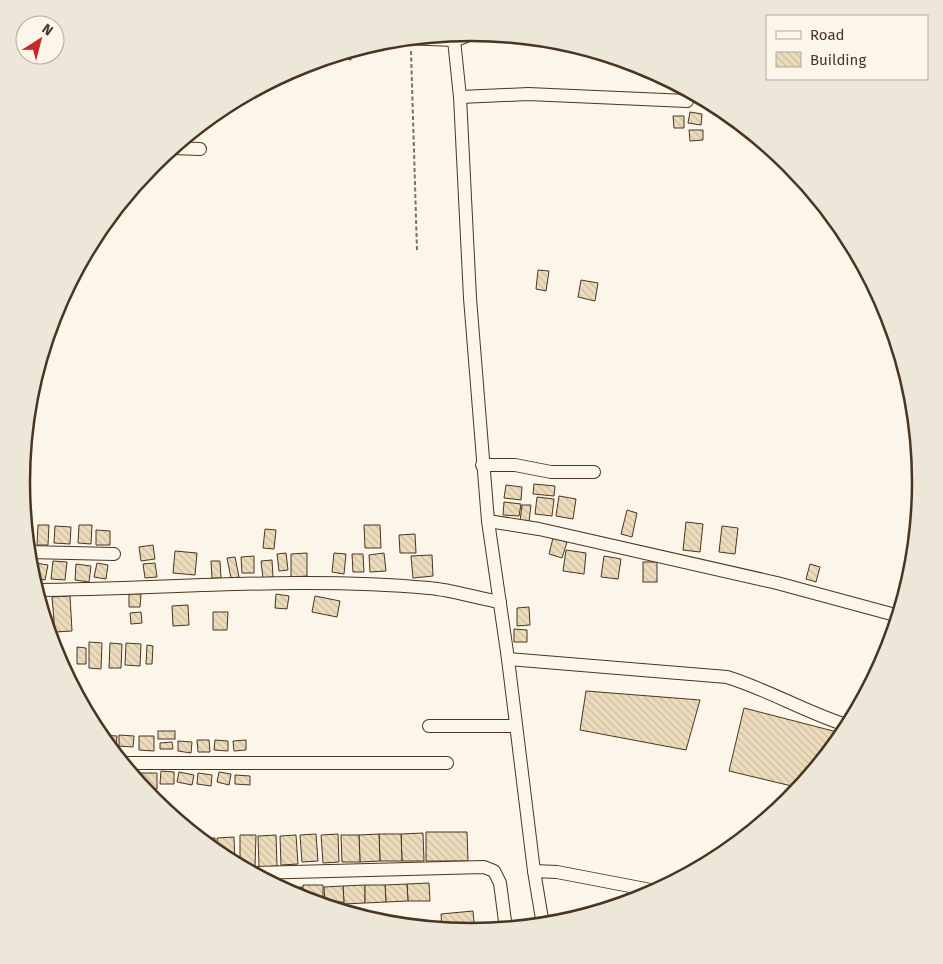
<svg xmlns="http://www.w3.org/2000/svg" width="943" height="964" viewBox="0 0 943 964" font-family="'Fira Sans',sans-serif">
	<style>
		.building { fill: url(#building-back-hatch); stroke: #4a3520 }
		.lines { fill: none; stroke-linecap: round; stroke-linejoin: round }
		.minor-casing { stroke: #4a3520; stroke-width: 14 }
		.path { stroke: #7f6f5c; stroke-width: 2; stroke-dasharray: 4 2.5; stroke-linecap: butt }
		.minor { stroke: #fbf6e9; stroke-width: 12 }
		.rim { fill: none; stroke: #4a3520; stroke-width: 2.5 }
	</style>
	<defs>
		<pattern id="building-back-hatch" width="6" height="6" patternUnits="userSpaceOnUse" patternTransform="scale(1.25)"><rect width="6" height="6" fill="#ecdcbc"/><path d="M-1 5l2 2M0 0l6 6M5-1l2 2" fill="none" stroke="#ccbda1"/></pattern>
	</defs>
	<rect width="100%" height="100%" fill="#fbf6e9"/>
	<g class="building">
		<path d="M 351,50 L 351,60 L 336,55 Z"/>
		<path d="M 676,83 L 690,91 L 690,93 L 677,92 Z"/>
		<path d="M 690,112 L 702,114 L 701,125 L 688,123 Z"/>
		<path d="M 673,116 L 684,116 L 684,128 L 674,128 Z"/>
		<path d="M 689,130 L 703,130 L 703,140 L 690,141 Z"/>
		<path d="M 160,158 L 158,172 L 147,171 L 153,163 Z"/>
		<path d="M 538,270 L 549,271 L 546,291 L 536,289 Z"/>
		<path d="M 581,280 L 598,283 L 595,301 L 578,297 Z"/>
		<path d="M 534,484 L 555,486 L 554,496 L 533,494 Z"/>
		<path d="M 506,485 L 522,487 L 521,500 L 504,498 Z"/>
		<path d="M 559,496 L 576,499 L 573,519 L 556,516 Z"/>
		<path d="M 537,497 L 554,499 L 552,516 L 535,514 Z"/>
		<path d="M 504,502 L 521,504 L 519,516 L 503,515 Z"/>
		<path d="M 522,505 L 531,505 L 529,522 L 520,521 Z"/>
		<path d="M 627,510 L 637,513 L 632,537 L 621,534 Z"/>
		<path d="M 686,522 L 703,524 L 700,552 L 683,550 Z"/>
		<path d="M 38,525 L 49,525 L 48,545 L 37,545 Z"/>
		<path d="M 79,525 L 92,525 L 91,544 L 78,543 Z"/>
		<path d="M 364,525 L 380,525 L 381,548 L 365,548 Z"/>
		<path d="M 55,526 L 71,527 L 70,544 L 54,543 Z"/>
		<path d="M 722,526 L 738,528 L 735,554 L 719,552 Z"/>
		<path d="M 265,529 L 276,530 L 274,549 L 263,548 Z"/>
		<path d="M 96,530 L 110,531 L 110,545 L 96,545 Z"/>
		<path d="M 415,534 L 416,553 L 400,553 L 399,535 Z"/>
		<path d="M 553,538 L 567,542 L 562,558 L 549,554 Z"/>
		<path d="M 153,545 L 155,559 L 141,561 L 139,547 Z"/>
		<path d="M 566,550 L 586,553 L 584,574 L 563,571 Z"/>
		<path d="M 175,551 L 197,553 L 195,575 L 173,573 Z"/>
		<path d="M 286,553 L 288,570 L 279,571 L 277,554 Z"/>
		<path d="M 307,553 L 307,576 L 291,577 L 291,554 Z"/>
		<path d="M 334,553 L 346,554 L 344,574 L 332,572 Z"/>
		<path d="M 384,553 L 386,571 L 370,572 L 369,555 Z"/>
		<path d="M 352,554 L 363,554 L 364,572 L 353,572 Z"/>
		<path d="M 432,555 L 433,576 L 413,578 L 411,556 Z"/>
		<path d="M 254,556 L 254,573 L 242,573 L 241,557 Z"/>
		<path d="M 604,556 L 621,559 L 618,579 L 601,577 Z"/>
		<path d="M 235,557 L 239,577 L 231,578 L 227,558 Z"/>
		<path d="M 272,560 L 273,577 L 263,578 L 261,561 Z"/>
		<path d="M 53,561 L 67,562 L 65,580 L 51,579 Z"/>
		<path d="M 211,561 L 220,561 L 221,578 L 212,578 Z"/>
		<rect x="643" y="562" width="14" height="20"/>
		<path d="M 35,563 L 48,565 L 45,580 L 32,577 Z"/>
		<path d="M 97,563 L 108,565 L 106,579 L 94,577 Z"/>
		<path d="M 155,563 L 157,577 L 145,578 L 143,564 Z"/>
		<path d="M 76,564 L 91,566 L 89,582 L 75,580 Z"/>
		<path d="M 810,564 L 820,567 L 816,582 L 806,579 Z"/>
		<path d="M 129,594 L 141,594 L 140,607 L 129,607 Z"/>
		<path d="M 276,594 L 289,596 L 287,609 L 275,608 Z"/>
		<path d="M 70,596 L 72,631 L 55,632 L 52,597 Z"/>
		<path d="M 315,596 L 340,601 L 337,617 L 312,612 Z"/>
		<path d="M 188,605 L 189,625 L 173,626 L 172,606 Z"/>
		<path d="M 529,607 L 530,625 L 517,626 L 517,608 Z"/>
		<path d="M 141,612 L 142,623 L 131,624 L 130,613 Z"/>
		<path d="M 213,612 L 228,612 L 227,630 L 213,630 Z"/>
		<path d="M 514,629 L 527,630 L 527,642 L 514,642 Z"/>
		<path d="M 89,642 L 102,643 L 101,669 L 89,668 Z"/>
		<path d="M 110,643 L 122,644 L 121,668 L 109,668 Z"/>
		<path d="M 126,643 L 141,644 L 140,666 L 125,665 Z"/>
		<path d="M 147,645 L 153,646 L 152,664 L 146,664 Z"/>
		<path d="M 77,647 L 86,648 L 86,664 L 77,664 Z"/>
		<path d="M 586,691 L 700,700 L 686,750 L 580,730 Z"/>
		<path d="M 744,708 L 845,734 L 800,788 L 729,771 Z"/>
		<rect x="158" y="731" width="17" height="8"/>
		<path d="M 102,735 L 117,736 L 116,749 L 111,749 Z"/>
		<path d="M 119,735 L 134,736 L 133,747 L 119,746 Z"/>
		<path d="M 139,736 L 154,736 L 154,751 L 139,750 Z"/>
		<path d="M 197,740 L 209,740 L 210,752 L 198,752 Z"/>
		<path d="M 215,740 L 228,741 L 228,751 L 214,750 Z"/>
		<path d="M 246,740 L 246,750 L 234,751 L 233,741 Z"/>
		<path d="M 178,741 L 192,742 L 191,753 L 178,751 Z"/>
		<path d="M 172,742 L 173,749 L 160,749 L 160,743 Z"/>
		<path d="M 161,771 L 174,772 L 174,784 L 160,784 Z"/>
		<path d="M 179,772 L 194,775 L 192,785 L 177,782 Z"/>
		<path d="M 219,772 L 231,774 L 229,785 L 217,782 Z"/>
		<path d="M 141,773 L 157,773 L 157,789 L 143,788 L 140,785 Z"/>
		<path d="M 198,773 L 212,775 L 211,786 L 197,784 Z"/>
		<path d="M 235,775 L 250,776 L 250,785 L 235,784 Z"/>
		<path d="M 426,832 L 467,832 L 468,861 L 426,861 Z"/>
		<path d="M 423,833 L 424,861 L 402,861 L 401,834 Z"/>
		<path d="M 316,834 L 318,861 L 302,862 L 300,835 Z"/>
		<path d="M 338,834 L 339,862 L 323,863 L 321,835 Z"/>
		<path d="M 379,834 L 401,834 L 402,861 L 380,861 Z"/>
		<path d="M 379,834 L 380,861 L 360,862 L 359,835 Z"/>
		<path d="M 240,835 L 256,835 L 255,866 L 240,866 Z"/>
		<path d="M 276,835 L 277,866 L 259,867 L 258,836 Z"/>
		<path d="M 296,835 L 298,864 L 281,865 L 280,836 Z"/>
		<path d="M 341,835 L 359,835 L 360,862 L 342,862 Z"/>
		<path d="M 234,837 L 235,864 L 218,854 L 217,838 Z"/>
		<path d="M 199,838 L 215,838 L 215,851 Z"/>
		<path d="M 429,883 L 430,901 L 408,901 L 407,884 Z"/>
		<path d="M 407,884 L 408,901 L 386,902 L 385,885 Z"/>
		<path d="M 303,885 L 323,885 L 323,903 L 303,899 Z"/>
		<path d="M 365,885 L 365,903 L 344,904 L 343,886 Z"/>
		<path d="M 365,885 L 385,885 L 386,902 L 365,903 Z"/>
		<path d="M 343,886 L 344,902 L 325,903 L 324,887 Z"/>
		<path d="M 302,887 L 302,899 L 283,889 L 283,888 Z"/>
		<path d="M 473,911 L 475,932 L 442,929 L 441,914 Z"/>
	</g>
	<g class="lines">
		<g class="minor-casing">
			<g id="minor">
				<path d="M 405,38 L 454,40 L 460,97 L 470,298 L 488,521"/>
				<path d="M 454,41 L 476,32"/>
				<path d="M 460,97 L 528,94 L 687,101"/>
				<path d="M 172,148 L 200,149"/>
				<path d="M 482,465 L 515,465 L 551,472 L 594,472"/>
				<path d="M 28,552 L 114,554"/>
				<path d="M 36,590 C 167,589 299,576 429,588 C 453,590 476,598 500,602"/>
				<path d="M 508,659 L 727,677 C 769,690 807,713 849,726"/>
				<path d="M 429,726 L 515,726"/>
				<path d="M 123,763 L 447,763"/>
				<path d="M 534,871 L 557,872 L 656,891"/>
				<path d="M 252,873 L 484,867 L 494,871 L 500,883 L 506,929"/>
				<path d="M 543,925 L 534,871 L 508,659 L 488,521 L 539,529 L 777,583 L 899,616"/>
			</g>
		</g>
		<path class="path" d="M 411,51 L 417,251"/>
		<use href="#minor" class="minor"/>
	</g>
	<path d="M0 0H943V964H0ZM30 482a441 441 0 1 1 882 0a441 441 0 1 1-882 0Z" fill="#ede7d9" fill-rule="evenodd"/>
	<path class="rim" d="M30 482a441 441 0 1 1 882 0a441 441 0 1 1-882 0Z"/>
	<rect x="766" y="15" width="162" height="65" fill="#fbf6e9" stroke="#b4a999"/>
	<rect x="776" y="31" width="25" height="8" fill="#fbf6e9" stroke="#b4a999"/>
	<text x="810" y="40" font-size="15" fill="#4a3520">Road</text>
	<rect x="776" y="52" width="25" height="15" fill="url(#building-back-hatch)" stroke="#b4a999"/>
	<text x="810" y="65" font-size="15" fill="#4a3520">Building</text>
	<g transform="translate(40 40) rotate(36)"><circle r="24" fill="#fbf6e9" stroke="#b4a999"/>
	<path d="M0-4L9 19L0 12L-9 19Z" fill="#c62828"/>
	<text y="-8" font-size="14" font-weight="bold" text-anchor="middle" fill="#4a3520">N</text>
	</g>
</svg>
